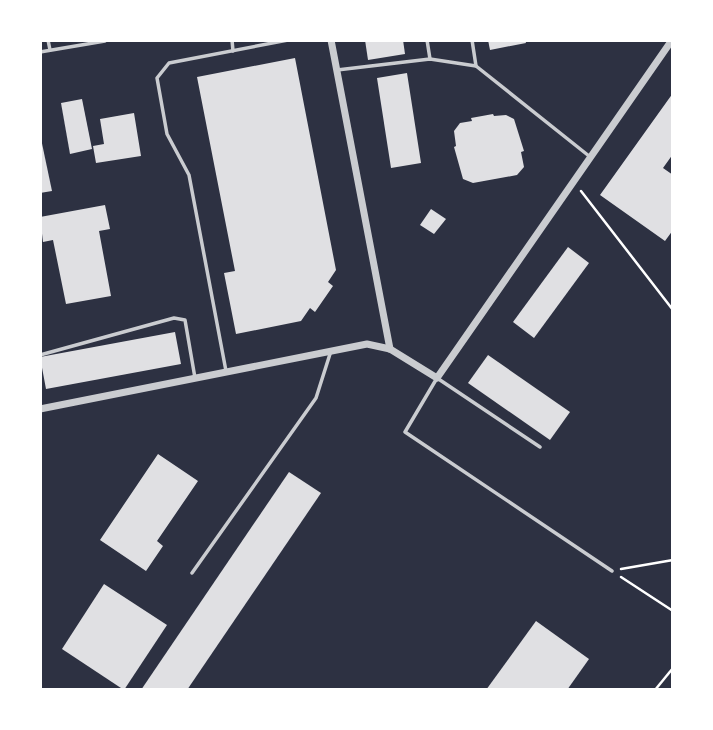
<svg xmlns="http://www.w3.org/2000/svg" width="713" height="730" viewBox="0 0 713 730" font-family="Literata,serif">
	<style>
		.building { fill: #e0e0e3 }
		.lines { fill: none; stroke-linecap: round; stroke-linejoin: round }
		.path { stroke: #fff; stroke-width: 2.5 }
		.service { stroke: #caccd0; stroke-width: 3.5 }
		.minor { stroke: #caccd0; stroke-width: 7 }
	</style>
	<rect width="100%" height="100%" fill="#2d3142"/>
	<g class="building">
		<path d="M 365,40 L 403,40 L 405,54 L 368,60 Z"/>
		<path d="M 488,40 L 525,40 L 526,43 L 490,50 Z"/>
		<path d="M 295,58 L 336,270 L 328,282 L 333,286 L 315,312 L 310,308 L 301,321 L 236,334 L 224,273 L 235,271 L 197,77 Z"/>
		<path d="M 407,73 L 421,163 L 391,168 L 377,78 Z"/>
		<path d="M 673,93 L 673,154 L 663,168 L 673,175 L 673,230 L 665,241 L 600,195 Z"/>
		<path d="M 82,99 L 92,149 L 70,154 L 61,103 Z"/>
		<path d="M 134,113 L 141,156 L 96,163 L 93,146 L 104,144 L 100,119 Z"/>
		<path d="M 493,114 L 494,116 L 506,115 L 514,119 L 524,151 L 521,152 L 524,167 L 517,175 L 473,183 L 463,179 L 454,147 L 456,146 L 454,131 L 460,123 L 472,121 L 471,118 Z"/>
		<path d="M 40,134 L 52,191 L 40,193 Z"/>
		<path d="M 105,205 L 110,229 L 99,231 L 111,296 L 66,304 L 53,240 L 43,242 L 40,217 Z"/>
		<path d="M 431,209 L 446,219 L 434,234 L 420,225 Z"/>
		<path d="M 568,247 L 589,263 L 534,338 L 513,322 Z"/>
		<path d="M 175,332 L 181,364 L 46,389 L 40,357 Z"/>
		<path d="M 488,355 L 570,412 L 550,440 L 468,383 Z"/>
		<path d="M 158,454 L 198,481 L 157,541 L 163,546 L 146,571 L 100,540 Z"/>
		<path d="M 289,472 L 321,493 L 187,690 L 141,690 Z"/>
		<path d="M 104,584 L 167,625 L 124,690 L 62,649 Z"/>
		<path d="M 536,621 L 589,659 L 567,690 L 486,690 Z"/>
	</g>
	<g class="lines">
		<g class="path">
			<path d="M 581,191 L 673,310"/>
			<path d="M 621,569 L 673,560"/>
			<path d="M 621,577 L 673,611"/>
			<path d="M 655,690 L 673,668"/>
		</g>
		<g class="service">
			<path d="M 48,40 L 50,50"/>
			<path d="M 232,40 L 233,51"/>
			<path d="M 427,40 L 430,59"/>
			<path d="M 472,40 L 476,66"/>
			<path d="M 40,52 L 105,41"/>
			<path d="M 337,70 L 430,59 L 476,66 L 589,156"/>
			<path d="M 40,355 L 174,318 L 185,320 L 195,378"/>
			<path d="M 226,371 L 189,175 L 167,134 L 157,78 L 169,63 L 288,40"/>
			<path d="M 540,447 L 437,378 L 405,432 L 612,571"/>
			<path d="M 192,573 L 316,398 L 330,354"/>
		</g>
		<g class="minor">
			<path d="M 331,40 L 390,349"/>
			<path d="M 40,409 L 367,344 L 390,349 L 437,378 L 672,40"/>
		</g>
	</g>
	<rect width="713" height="730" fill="none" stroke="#ffffff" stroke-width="84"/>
</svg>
